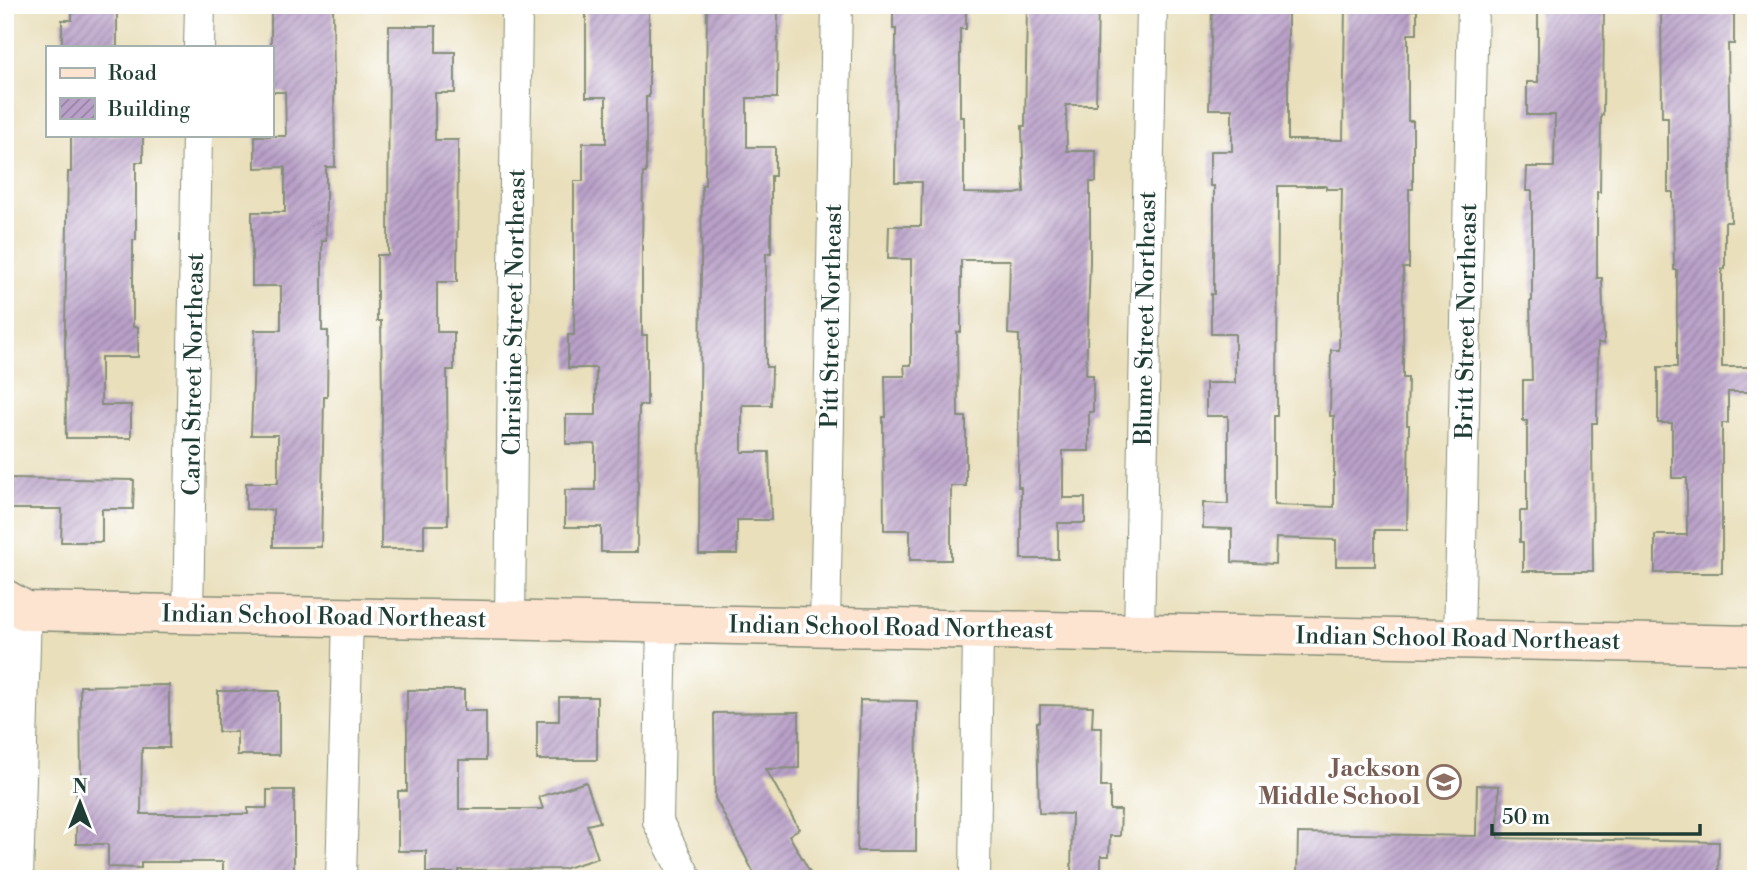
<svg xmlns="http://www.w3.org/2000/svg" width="1761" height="884" viewBox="0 0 1761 884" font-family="'Libre Bodoni',serif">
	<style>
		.building { fill: url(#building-hatch); fill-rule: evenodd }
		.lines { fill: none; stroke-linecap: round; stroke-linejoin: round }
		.street-casing { stroke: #848e78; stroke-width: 32 }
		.secondary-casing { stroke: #848e78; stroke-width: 41 }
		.street { stroke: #fff; stroke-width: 30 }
		.secondary { stroke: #fde4d1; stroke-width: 38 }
		.labels { text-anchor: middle; stroke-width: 7; stroke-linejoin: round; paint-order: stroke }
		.street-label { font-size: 24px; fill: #1f3d34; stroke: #fff }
		.education-label { font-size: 24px; font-weight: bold; fill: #785e54; stroke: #fff; text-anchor: end }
	</style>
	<defs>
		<pattern id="building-hatch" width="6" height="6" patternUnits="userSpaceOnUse" patternTransform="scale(1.75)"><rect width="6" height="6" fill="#b9a0c8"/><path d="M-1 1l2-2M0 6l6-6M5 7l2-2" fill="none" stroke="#9684a3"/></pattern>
	</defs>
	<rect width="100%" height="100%" fill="#fff"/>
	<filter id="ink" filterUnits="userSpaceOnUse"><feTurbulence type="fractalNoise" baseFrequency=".0143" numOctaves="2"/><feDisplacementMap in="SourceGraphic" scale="14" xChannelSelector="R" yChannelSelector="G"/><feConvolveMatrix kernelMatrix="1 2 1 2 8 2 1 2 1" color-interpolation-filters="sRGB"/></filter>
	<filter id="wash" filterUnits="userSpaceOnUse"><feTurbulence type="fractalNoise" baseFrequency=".00686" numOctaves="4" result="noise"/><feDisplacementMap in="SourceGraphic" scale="28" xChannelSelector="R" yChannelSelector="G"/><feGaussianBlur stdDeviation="1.57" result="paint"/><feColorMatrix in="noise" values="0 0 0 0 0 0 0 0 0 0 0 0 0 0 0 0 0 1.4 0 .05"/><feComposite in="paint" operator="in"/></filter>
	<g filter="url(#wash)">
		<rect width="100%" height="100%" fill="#e9dfbb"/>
		<g id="blocks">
			<g class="building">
				<path d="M 72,5 L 117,5 L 117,47 L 62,47 L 62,20 L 72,20 Z"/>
				<path d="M 271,5 L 333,5 L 335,167 L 326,167 L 326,241 L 322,241 L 322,331 L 328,331 L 327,397 L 324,397 L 321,547 L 273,547 L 273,510 L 246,509 L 246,483 L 278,483 L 278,435 L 251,435 L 255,330 L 281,330 L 281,286 L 252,286 L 252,212 L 285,212 L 285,167 L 255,168 L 255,136 L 286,136 L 285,92 L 271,92 Z"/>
				<path d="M 586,5 L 649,5 L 649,97 L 646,97 L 646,173 L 643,173 L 642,250 L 642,335 L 647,335 L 647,405 L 639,405 L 637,552 L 601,552 L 601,527 L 565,527 L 565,490 L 595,490 L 595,444 L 566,444 L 566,415 L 596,415 L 596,368 L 568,368 L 568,335 L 574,335 L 574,181 L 583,181 L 583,143 L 606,143 L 606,97 L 586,97 Z"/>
				<path d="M 707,5 L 778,5 L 777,98 L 747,98 L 747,147 L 775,147 L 775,176 L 771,176 L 771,253 L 766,253 L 766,367 L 772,367 L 771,405 L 742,405 L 742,452 L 769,452 L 771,520 L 737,520 L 737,554 L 699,554 L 701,262 L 702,185 L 705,185 Z"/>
				<path d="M 893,5 L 966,5 L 966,29 L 960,29 L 960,117 L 964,117 L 964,193 L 1015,194 L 1024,192 L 1022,126 L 1025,126 L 1027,5 L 1098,5 L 1096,105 L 1066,105 L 1067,151 L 1096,151 L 1096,182 L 1090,182 L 1090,262 L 1086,375 L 1093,375 L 1093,412 L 1089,412 L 1089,451 L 1063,451 L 1063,498 L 1085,498 L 1085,523 L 1058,523 L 1058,559 L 1021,559 L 1021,487 L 1018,487 L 1019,335 L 1008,334 L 1010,260 L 961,260 L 961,332 L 957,332 L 958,417 L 966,417 L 966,486 L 951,486 L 951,560 L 910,560 L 910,530 L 884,530 L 883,417 L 886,417 L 885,376 L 905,376 L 904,365 L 911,365 L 911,259 L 888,259 L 889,226 L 921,226 L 922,182 L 895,182 L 896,29 L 893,29 Z"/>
				<path d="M 1237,5 L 1288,5 L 1288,140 L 1343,140 L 1345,5 L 1384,5 L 1383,10 L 1417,10 L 1417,34 L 1408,34 L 1408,121 L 1413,121 L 1413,189 L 1409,189 L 1409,268 L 1403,268 L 1403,378 L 1408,378 L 1407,425 L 1409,425 L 1407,530 L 1375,530 L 1375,566 L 1336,566 L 1336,540 L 1276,538 L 1275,564 L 1232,562 L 1232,529 L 1203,528 L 1203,503 L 1228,504 L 1228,416 L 1206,416 L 1206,383 L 1235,383 L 1235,334 L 1211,334 L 1211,294 L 1214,294 L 1214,186 L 1210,186 L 1210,151 L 1232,151 L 1232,109 L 1209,109 L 1212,7 L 1237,7 ZM 1278,186 L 1326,186 L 1326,189 L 1342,189 L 1339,350 L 1331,350 L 1330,416 L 1334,416 L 1334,507 L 1274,505 L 1274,416 L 1277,416 Z"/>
				<path d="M 1538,5 L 1604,5 L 1603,115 L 1601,115 L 1600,192 L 1597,192 L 1597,278 L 1602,278 L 1604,343 L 1598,343 L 1597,423 L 1592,423 L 1593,571 L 1523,571 L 1523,542 L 1520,542 L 1520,511 L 1527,511 L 1527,421 L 1523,421 L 1523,380 L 1532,380 L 1530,301 L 1532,301 L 1532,191 L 1526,191 L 1527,167 L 1554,167 L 1555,115 L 1527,115 L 1527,82 L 1538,82 Z"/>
				<path d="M 1661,5 L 1710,5 L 1710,14 L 1734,14 L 1734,44 L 1728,44 L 1731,222 L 1725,222 L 1725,269 L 1722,269 L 1722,367 L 1751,367 L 1751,392 L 1728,392 L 1728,423 L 1722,423 L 1722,573 L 1655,573 L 1655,535 L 1687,535 L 1687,478 L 1672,478 L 1672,423 L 1658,423 L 1658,367 L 1677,367 L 1677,270 L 1674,270 L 1673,192 L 1668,192 L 1668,117 L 1662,117 Z"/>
				<path d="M 389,26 L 436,26 L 436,52 L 455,52 L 455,93 L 435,93 L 435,140 L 458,140 L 457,282 L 437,282 L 437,332 L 454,332 L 454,370 L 447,370 L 448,525 L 424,525 L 424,549 L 381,549 L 382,397 L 381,321 L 377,321 L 377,255 L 388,255 Z"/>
				<path d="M 71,135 L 143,135 L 143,162 L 136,162 L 136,240 L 133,240 L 133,327 L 138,327 L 138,357 L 101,357 L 101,405 L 131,405 L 131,438 L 66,438 L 65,327 L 68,172 L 71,172 Z"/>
				<path d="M 5,478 L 134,480 L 133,509 L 102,509 L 102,542 L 61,542 L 62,509 L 5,509 Z"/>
				<path d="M 169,685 L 169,748 L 142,748 L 141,814 L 248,814 L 248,808 L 267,808 L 267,790 L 294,790 L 294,875 L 223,875 L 223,862 L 141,862 L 141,868 L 108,867 L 108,844 L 76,844 L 77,785 L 81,785 L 80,686 Z"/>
				<path d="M 407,690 L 464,690 L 464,711 L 486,711 L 486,760 L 459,760 L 459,809 L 543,809 L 539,797 L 586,782 L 600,822 L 587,825 L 598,858 L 563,869 L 459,870 L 459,873 L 426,873 L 426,851 L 398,851 L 398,791 L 407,791 Z"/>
				<path d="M 218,691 L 279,691 L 279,755 L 237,755 L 237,732 L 218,732 Z"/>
				<path d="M 559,697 L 597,697 L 597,760 L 537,760 L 537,721 L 559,721 Z"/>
				<path d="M 860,700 L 917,701 L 916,851 L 857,851 Z"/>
				<path d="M 1040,705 L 1093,706 L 1092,727 L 1102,727 L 1101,787 L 1110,787 L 1110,810 L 1121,810 L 1120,836 L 1110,836 L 1109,856 L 1101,856 L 1101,879 L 1071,879 L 1072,814 L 1039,813 L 1037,722 L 1040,722 Z"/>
				<path d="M 799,712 L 799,768 L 766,769 L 799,829 L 789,835 L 814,879 L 757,879 L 715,798 L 714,713 Z"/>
				<path d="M 1477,785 L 1499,786 L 1498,838 L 1719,842 L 1718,879 L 1297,879 L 1298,833 L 1476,836 Z"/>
			</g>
		</g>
	</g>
	<g filter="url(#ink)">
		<use href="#blocks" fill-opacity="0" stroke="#848e78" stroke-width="2"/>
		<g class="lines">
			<g class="street-casing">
				<g id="street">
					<path d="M 199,47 L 200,5"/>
					<path d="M 188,614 L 197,135"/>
					<path d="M 510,619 L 517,5"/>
					<path d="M 662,622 L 658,822 L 685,875"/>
					<path d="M 825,627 L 837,5"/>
					<path d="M 1139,632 L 1152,5"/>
					<path d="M 1459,638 L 1473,5"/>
					<path d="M 18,879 L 26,611"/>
					<path d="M 341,879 L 348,616"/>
					<path d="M 975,879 L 978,628"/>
				</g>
			</g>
			<g class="secondary-casing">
				<path id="secondary" d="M 5,599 L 26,611 L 1756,645"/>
			</g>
			<use href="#street" class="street"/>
			<use href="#secondary" class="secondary"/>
		</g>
	</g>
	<defs>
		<g id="school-ring" transform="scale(1.75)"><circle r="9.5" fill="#fff" stroke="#8d6e63" stroke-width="1.5"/><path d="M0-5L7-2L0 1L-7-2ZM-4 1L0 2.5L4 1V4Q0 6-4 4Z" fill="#8d6e63"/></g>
	</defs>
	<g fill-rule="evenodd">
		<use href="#school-ring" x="1444" y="782"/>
	</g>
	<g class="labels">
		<g class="street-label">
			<text transform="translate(514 312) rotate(-89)" y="8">Christine Street Northeast</text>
			<text transform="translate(831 316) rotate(-89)" y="8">Pitt Street Northeast</text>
			<text transform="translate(1145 318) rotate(-89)" y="8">Blume Street Northeast</text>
			<text transform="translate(1466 321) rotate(-89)" y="8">Britt Street Northeast</text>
			<text transform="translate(193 374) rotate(-89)" y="8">Carol Street Northeast</text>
			<text transform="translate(324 616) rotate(1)" y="8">Indian School Road Northeast</text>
			<text transform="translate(891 627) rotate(1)" y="8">Indian School Road Northeast</text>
			<text transform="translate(1458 638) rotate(1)" y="8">Indian School Road Northeast</text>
		</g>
		<g class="education-label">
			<text x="1420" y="776">Jackson<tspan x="1420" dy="28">Middle School</tspan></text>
		</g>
	</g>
	<rect width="1761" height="884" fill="none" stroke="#fff" stroke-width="28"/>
	<rect x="46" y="46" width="228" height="91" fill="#ffffff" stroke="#a5b1ae" stroke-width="2"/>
	<rect x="60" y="68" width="35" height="10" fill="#fde4d1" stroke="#a5b1ae" stroke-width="2"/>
	<text x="108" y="80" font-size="21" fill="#1f3d34">Road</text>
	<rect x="60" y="98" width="35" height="21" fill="url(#building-hatch)" stroke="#a5b1ae" stroke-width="2"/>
	<text x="108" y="116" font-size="21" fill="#1f3d34">Building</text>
	<g transform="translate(80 803)" stroke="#ffffff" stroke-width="5" paint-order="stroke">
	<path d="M0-5L12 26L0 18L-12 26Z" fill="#1f3d34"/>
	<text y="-10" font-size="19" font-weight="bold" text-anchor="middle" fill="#1f3d34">N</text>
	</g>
	<path d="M1492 824v10h208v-10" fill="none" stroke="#1f3d34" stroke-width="3.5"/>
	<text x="1502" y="824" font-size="21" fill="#1f3d34" stroke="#ffffff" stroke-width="5" paint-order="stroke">50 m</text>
</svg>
